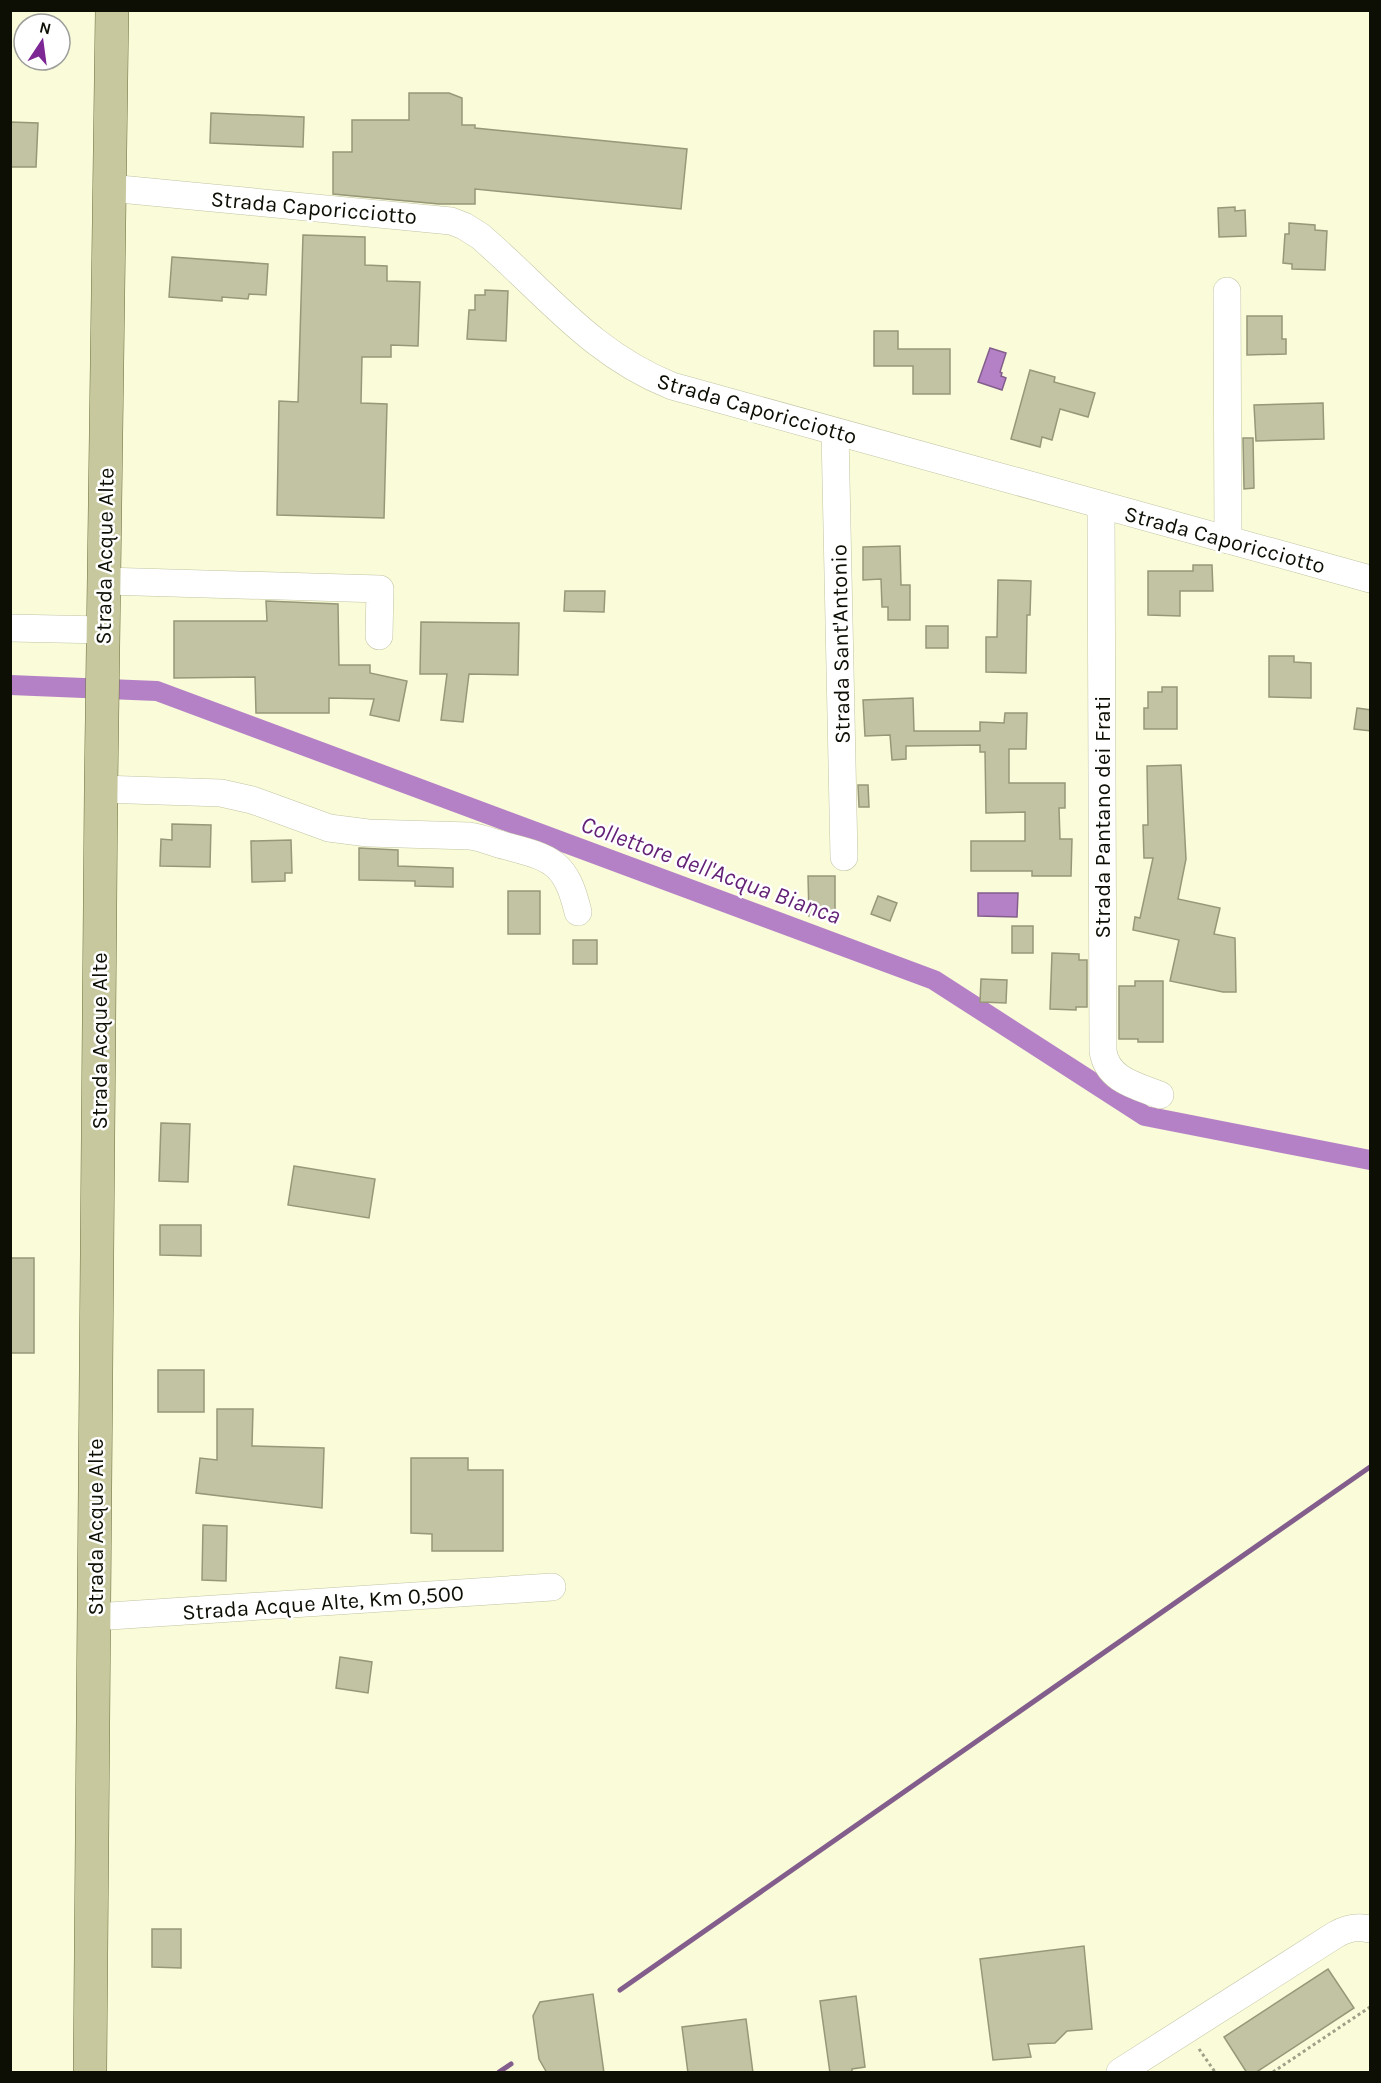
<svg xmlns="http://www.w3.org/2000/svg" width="1381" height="2083" viewBox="0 0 1381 2083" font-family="Karla,sans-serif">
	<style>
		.water { fill: #b581c6; stroke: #835e8c; stroke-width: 1.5 }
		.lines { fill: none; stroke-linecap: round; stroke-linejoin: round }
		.stream { stroke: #835e8c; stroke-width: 5 }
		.canal { stroke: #b581c6; stroke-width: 20 }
		.building { fill: #c1c3a2; stroke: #969878; stroke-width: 1.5 }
		.minor-casing { stroke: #c2c4a3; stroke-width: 28 }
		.major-casing { stroke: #6e703e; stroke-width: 34 }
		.path { stroke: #9fa088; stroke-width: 3; stroke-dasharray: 3 3; stroke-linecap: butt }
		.minor { stroke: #fff; stroke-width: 27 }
		.major { stroke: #c7c89e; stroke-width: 33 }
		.labels { text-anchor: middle; stroke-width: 5; stroke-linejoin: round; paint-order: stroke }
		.street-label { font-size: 22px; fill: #0d0e04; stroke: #fff }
		.water-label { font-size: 24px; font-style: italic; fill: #632275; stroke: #fff }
	</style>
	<rect width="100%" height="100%" fill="#f9fbd9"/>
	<g class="water">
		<path d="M 990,348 L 1006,353 L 1000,372 L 1002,373 L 1001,376 L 1006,378 L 1002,390 L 978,382 Z"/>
		<path d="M 978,893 L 1018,893 L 1017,917 L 978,916 Z"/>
	</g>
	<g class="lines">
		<g class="stream">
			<path d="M 620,1990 L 1370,1467"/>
			<path d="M 499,2072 L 511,2064"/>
		</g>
		<path class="canal" d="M 10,685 L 157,691 L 934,980 L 1145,1116 L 1370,1160"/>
	</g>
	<g class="building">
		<path d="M 409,93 L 449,93 L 462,98 L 462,125 L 475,125 L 475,128 L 687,149 L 681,209 L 475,189 L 475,204 L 439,204 L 333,194 L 333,152 L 352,152 L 352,120 L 409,120 Z"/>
		<path d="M 211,113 L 304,117 L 303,147 L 210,143 Z"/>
		<path d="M 10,122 L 38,123 L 36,167 L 10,167 Z"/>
		<path d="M 1235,207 L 1235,211 L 1245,210 L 1246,236 L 1219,237 L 1218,208 Z"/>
		<path d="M 1289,223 L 1315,225 L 1315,230 L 1327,231 L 1325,270 L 1292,269 L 1292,264 L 1283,263 L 1285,234 L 1289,234 Z"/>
		<path d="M 303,235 L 365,237 L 365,265 L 387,266 L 387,281 L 420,282 L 418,346 L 391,345 L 391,357 L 362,357 L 361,403 L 387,404 L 384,518 L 277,515 L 279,401 L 298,402 Z"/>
		<path d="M 172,257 L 268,264 L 266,295 L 249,294 L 248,299 L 222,297 L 222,301 L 169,297 Z"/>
		<path d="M 485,290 L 508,291 L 506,341 L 467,339 L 469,310 L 475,310 L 475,295 L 485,295 Z"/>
		<path d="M 1247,316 L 1282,316 L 1282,339 L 1286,339 L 1286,354 L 1247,355 Z"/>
		<path d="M 874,331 L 898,331 L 898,349 L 950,349 L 950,394 L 913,394 L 913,366 L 874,366 Z"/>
		<path d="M 1030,370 L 1055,377 L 1054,382 L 1095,393 L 1088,417 L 1060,409 L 1052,440 L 1042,437 L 1040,447 L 1011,439 Z"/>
		<path d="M 1323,403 L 1324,439 L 1256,441 L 1254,405 Z"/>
		<path d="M 1243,438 L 1253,438 L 1254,488 L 1244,489 Z"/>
		<path d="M 900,546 L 901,585 L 910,585 L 910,620 L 888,620 L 888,607 L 882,607 L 881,579 L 863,580 L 863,547 Z"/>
		<path d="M 1193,565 L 1212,565 L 1213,591 L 1180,591 L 1180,616 L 1148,615 L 1148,571 L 1193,571 Z"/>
		<path d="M 998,580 L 1031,581 L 1030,615 L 1027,615 L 1026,673 L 986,672 L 986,637 L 997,637 Z"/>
		<path d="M 565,591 L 605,591 L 604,612 L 564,611 Z"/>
		<path d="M 266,601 L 338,604 L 339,665 L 370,665 L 370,673 L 407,681 L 399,721 L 370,715 L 374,699 L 329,698 L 329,713 L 256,713 L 255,677 L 174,678 L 174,621 L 267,621 Z"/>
		<path d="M 421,622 L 519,623 L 518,675 L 469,674 L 463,722 L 441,720 L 447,674 L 420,674 Z"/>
		<rect x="926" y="626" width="22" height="22"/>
		<path d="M 1269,656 L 1294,656 L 1294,662 L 1311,663 L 1311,698 L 1269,697 Z"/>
		<path d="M 1162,687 L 1177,687 L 1177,729 L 1144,729 L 1144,708 L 1148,708 L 1148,692 L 1162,692 Z"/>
		<path d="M 913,698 L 914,731 L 980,731 L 980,722 L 1004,723 L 1005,713 L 1027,713 L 1026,749 L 1009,749 L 1009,783 L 1065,783 L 1065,808 L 1059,808 L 1060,839 L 1072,839 L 1071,876 L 1032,876 L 1032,871 L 971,871 L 971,841 L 1025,841 L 1025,812 L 986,813 L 985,752 L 980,752 L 980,745 L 906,746 L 906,759 L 892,760 L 890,735 L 865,736 L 863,700 Z"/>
		<path d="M 1357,708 L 1371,710 L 1371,731 L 1354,729 Z"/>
		<path d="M 1181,765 L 1186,859 L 1178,899 L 1220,908 L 1214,934 L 1235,938 L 1236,992 L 1223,992 L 1170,981 L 1179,940 L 1133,930 L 1135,917 L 1140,918 L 1153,858 L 1144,858 L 1143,825 L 1148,825 L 1147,766 Z"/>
		<path d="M 858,785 L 868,785 L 869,807 L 859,807 Z"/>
		<path d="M 172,824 L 211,825 L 210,867 L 160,866 L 161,839 L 172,840 Z"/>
		<path d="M 291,840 L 292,873 L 285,873 L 285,881 L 252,882 L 251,841 Z"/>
		<path d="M 359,848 L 398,850 L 398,866 L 453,868 L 453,887 L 415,886 L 415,881 L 359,880 Z"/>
		<path d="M 808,876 L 835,876 L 835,916 L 809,916 Z"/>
		<rect x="508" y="891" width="32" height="43"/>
		<path d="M 878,896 L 897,903 L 890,921 L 871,914 Z"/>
		<rect x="1012" y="926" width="21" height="27"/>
		<rect x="573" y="940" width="24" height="24"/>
		<path d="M 1052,953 L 1079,954 L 1079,960 L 1087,960 L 1087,1007 L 1076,1007 L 1076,1010 L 1050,1009 Z"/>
		<path d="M 981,979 L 1007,980 L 1006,1003 L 980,1002 Z"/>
		<path d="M 1135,981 L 1163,981 L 1163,1042 L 1138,1042 L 1138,1039 L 1119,1039 L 1119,986 L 1135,986 Z"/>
		<path d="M 161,1123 L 190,1124 L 188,1182 L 159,1181 Z"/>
		<path d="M 294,1166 L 375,1179 L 369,1218 L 288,1205 Z"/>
		<path d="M 160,1225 L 201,1225 L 201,1256 L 160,1255 Z"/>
		<rect x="10" y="1258" width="24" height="95"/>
		<rect x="158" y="1370" width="46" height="42"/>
		<path d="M 217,1409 L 253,1409 L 252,1446 L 324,1448 L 322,1508 L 196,1493 L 200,1458 L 217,1460 Z"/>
		<path d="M 411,1458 L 468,1458 L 468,1470 L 503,1470 L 503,1551 L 432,1551 L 432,1534 L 411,1533 Z"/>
		<path d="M 203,1525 L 227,1526 L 226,1581 L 202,1580 Z"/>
		<path d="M 340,1657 L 372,1662 L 368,1693 L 336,1688 Z"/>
		<path d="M 152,1929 L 181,1929 L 181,1968 L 152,1967 Z"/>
		<path d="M 1084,1946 L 1092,2029 L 1067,2031 L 1055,2043 L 1028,2044 L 1031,2057 L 993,2060 L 980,1959 Z"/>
		<path d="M 1328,1969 L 1354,2008 L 1255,2073 L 1247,2073 L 1224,2037 Z"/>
		<path d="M 593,1994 L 604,2073 L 547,2073 L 539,2059 L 533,2016 L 540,2002 Z"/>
		<path d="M 856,1996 L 865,2067 L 852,2069 L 852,2073 L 830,2073 L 820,2001 Z"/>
		<path d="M 746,2019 L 753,2073 L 688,2073 L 682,2027 Z"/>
	</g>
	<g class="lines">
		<g class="minor-casing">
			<g id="minor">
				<path d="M 109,188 L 451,221 L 464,226 L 480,236 C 544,291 591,354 672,386 L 1370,579"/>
				<path d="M 1227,291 L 1228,540"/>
				<path d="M 835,432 L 844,857"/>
				<path d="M 1101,505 L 1103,1051 C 1107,1080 1137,1086 1160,1095"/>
				<path d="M 104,581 L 380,589 L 379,636"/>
				<path d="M 10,628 L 104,630"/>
				<path d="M 101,789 L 221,793 L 252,800 L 329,828 L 368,833 L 470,836 C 483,838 494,843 506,846 C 552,858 566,862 578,912"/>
				<path d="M 94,1617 L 552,1587"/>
				<path d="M 1120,2072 L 1335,1935 C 1347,1928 1357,1926 1370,1929"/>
			</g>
		</g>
		<g class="major-casing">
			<path id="major" d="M 90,2072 L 101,789 L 112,10"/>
		</g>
		<g class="path">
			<path d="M 1199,2049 L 1215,2072"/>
			<path d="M 1273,2072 L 1370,2007"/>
		</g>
		<use href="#minor" class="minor"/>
		<use href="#major" class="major"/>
	</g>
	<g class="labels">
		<g class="street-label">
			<text transform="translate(314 207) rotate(5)" y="8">Strada Caporicciotto</text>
			<text transform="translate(757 408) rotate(16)" y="8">Strada Caporicciotto</text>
			<text transform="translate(1225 539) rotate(15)" y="8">Strada Caporicciotto</text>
			<text transform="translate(104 556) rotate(-89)" y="8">Strada Acque Alte</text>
			<text transform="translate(840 644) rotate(-91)" y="8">Strada Sant'Antonio</text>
			<text transform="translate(1102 817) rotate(-90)" y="8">Strada Pantano dei Frati</text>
			<text transform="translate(99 1041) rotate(-90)" y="8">Strada Acque Alte</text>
			<text transform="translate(95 1527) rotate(-90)" y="8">Strada Acque Alte</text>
			<text transform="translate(323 1602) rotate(-4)" y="8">Strada Acque Alte, Km 0,500</text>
		</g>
		<g class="water-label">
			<text transform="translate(711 870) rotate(20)" y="8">Collettore dell'Acqua Bianca</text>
		</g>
	</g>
	<rect width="1381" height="2083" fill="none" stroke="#0d0e04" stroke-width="24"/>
	<g transform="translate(42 42) rotate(13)"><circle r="28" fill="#ffffff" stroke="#9e9f9b" stroke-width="1.5"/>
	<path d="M0-4.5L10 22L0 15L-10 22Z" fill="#7d2795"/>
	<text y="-9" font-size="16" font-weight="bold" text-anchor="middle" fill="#0d0e04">N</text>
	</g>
</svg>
